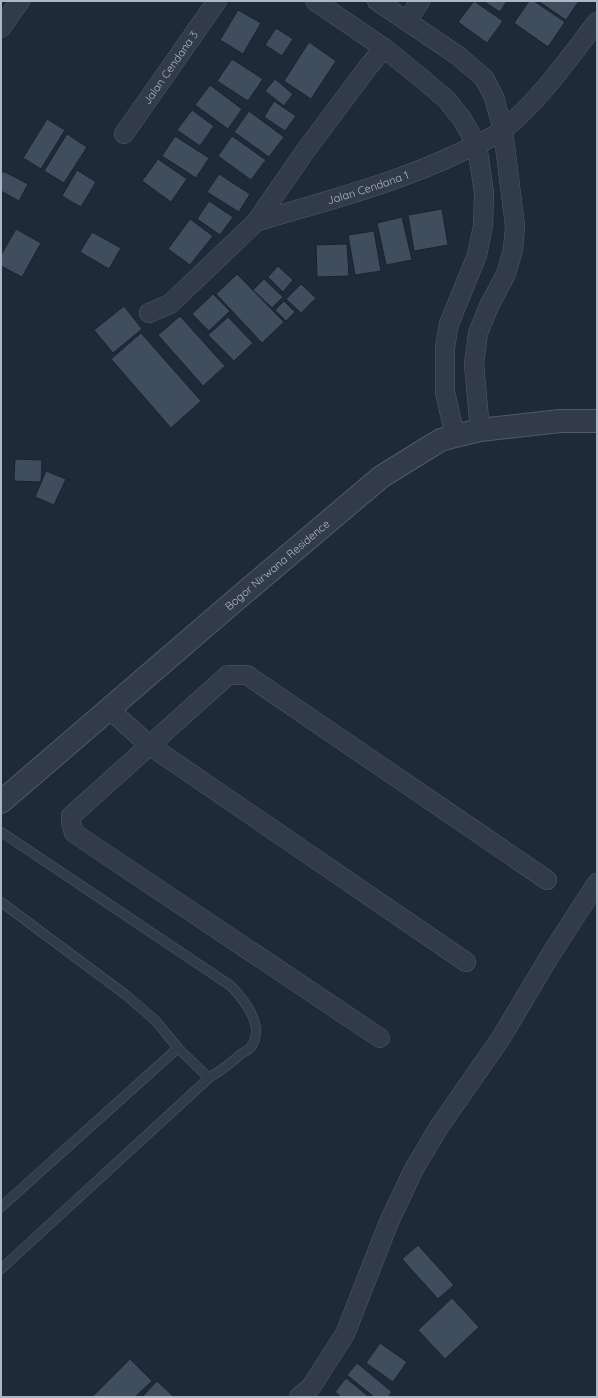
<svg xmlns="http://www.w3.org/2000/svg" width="598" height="1398" viewBox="0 0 598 1398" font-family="Quicksand,sans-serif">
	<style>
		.building { fill: #404d5d; stroke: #1a232f }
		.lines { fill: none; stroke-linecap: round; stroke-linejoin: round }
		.service-casing { stroke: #505a66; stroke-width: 10 }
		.minor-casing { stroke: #505a66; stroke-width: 20 }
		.tertiary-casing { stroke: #505a66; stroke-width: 24 }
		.service { stroke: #323c48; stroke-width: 9 }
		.minor { stroke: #323c48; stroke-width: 19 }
		.tertiary { stroke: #323c48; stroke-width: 22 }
		.labels { text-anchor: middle; stroke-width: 3; stroke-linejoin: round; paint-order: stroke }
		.street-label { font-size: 11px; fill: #acb7c5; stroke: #18212d }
	</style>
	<rect width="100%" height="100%" fill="#1f2a38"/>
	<g class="building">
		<path d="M 474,1 L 503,21 L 487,43 L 458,22 Z"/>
		<path d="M 483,1 L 507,1 L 500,12 Z"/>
		<path d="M 529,1 L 534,1 L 565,22 L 548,47 L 514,23 Z"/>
		<path d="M 538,1 L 579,1 L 566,20 Z"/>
		<path d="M 238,10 L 261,23 L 243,54 L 220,40 Z"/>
		<path d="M 276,28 L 293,39 L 282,56 L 265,45 Z"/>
		<path d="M 309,42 L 336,61 L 311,99 L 284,81 Z"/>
		<path d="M 232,59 L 263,79 L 248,101 L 217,81 Z"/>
		<path d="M 275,79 L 293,94 L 284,106 L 265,91 Z"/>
		<path d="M 210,85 L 242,109 L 228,129 L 195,105 Z"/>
		<path d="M 274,101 L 296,116 L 285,131 L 264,117 Z"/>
		<path d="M 192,110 L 214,126 L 200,146 L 177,130 Z"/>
		<path d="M 249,111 L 284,137 L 269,157 L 234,132 Z"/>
		<path d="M 47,119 L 65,130 L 41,169 L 23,158 Z"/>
		<path d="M 67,134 L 87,147 L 64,183 L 44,171 Z"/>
		<path d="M 175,136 L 209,158 L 196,178 L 162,156 Z"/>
		<path d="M 232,136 L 266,160 L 251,180 L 218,156 Z"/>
		<path d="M 158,159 L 187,179 L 171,202 L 142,181 Z"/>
		<path d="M 77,170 L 96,182 L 81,207 L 62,196 Z"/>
		<path d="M 3,171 L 28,184 L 19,201 L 1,191 L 1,175 Z"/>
		<path d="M 219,174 L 250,194 L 239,212 L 207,192 Z"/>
		<path d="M 209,201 L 233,217 L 220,235 L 197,219 Z"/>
		<path d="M 442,209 L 448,245 L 414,251 L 408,215 Z"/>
		<path d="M 402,217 L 412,260 L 386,265 L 377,223 Z"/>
		<path d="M 190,219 L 213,236 L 190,265 L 168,249 Z"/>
		<path d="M 16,229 L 41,243 L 22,277 L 1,266 L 1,255 Z"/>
		<path d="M 374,231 L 381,271 L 355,275 L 348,235 Z"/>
		<path d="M 92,232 L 121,248 L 109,269 L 80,252 Z"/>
		<path d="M 347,244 L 349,276 L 317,277 L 316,245 Z"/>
		<path d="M 278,266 L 293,280 L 283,292 L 268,277 Z"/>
		<path d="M 237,274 L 284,322 L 262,343 L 216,294 Z"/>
		<path d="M 264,279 L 283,297 L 272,308 L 253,290 Z"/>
		<path d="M 301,284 L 316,298 L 301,313 L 286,299 Z"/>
		<path d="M 213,294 L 230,311 L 209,331 L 192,314 Z"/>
		<path d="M 284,301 L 295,312 L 286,321 L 275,310 Z"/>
		<path d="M 124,306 L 142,329 L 113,353 L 94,330 Z"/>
		<path d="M 180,316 L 225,366 L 203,386 L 158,335 Z"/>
		<path d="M 228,317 L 253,343 L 234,361 L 208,335 Z"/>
		<path d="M 141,333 L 201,401 L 171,428 L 111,359 Z"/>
		<path d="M 15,459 L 42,460 L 41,482 L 14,481 Z"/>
		<path d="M 46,471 L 66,479 L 54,505 L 35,497 Z"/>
		<path d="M 418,1245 L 454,1285 L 438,1299 L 402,1259 Z"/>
		<path d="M 452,1298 L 479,1327 L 445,1359 L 418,1330 Z"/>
		<path d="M 380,1343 L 407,1362 L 393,1382 L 366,1363 Z"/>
		<path d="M 130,1359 L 152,1381 L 135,1397 L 92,1397 Z"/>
		<path d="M 357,1363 L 392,1392 L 388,1397 L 374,1397 L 347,1375 Z"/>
		<path d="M 346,1378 L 369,1397 L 341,1397 L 335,1392 Z"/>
		<path d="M 157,1381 L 173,1396 L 172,1397 L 142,1397 Z"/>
	</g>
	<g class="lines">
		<g class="service-casing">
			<g id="service">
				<path d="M 1,832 L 231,986 C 244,1000 266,1026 251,1047 C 249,1050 244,1052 241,1054 C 231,1063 220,1071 209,1078"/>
				<path d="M 1,902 L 126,995 L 155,1020 L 178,1048 L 209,1078 L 1,1269"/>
				<path d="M 1,1207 L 178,1048"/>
			</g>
		</g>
		<g class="minor-casing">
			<g id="minor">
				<path d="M 315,1 L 384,48 L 420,77 L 447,100 L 462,119 L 477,145 L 484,193 L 483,226 L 477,255 L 449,324 L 445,347 L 445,392 L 455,436"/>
				<path d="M 377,1 L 457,55 L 484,78 L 494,97 L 503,130 L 515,226 L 513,250 L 506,274 L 489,306 L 478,333 L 474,364 L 480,430"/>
				<path d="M 407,21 L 420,1"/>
				<path d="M 1,28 L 20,1"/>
				<path id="s1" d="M 124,134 L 217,1"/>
				<path id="s2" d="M 256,222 C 324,201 394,184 459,153 C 473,146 492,139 504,129 C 541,99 568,59 597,22"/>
				<path d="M 149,313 L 170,304 L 256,222 L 306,150 L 368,67 L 384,48"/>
				<path d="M 109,709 L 149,745 L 466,962"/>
				<path d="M 380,1038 L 74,833 L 71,822 L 71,816 L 228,675 L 247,675 L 547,880"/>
				<path d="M 299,1397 L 311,1387 L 345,1334 L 389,1222 L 414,1169 L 439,1127 L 501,1038 L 551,954 L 597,883"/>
			</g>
		</g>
		<g class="tertiary-casing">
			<g id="tertiary">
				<path id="s3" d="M 1,802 L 238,598 L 381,477 L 426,449 L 441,440 L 455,436 L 480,430 L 560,421 L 597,421"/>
			</g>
		</g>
		<use href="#service" class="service"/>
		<use href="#minor" class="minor"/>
		<use href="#tertiary" class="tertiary"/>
	</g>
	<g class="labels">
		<g class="street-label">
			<text dy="4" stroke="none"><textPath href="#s1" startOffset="81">Jalan Cendana 3</textPath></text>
			<text dy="4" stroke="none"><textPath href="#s2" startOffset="117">Jalan Cendana 1</textPath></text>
			<text dy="4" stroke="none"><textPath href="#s3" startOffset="364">Bogor Nirwana Residence</textPath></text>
		</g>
	</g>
	<rect width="598" height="1398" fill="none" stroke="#acb7c5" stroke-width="4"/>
</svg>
